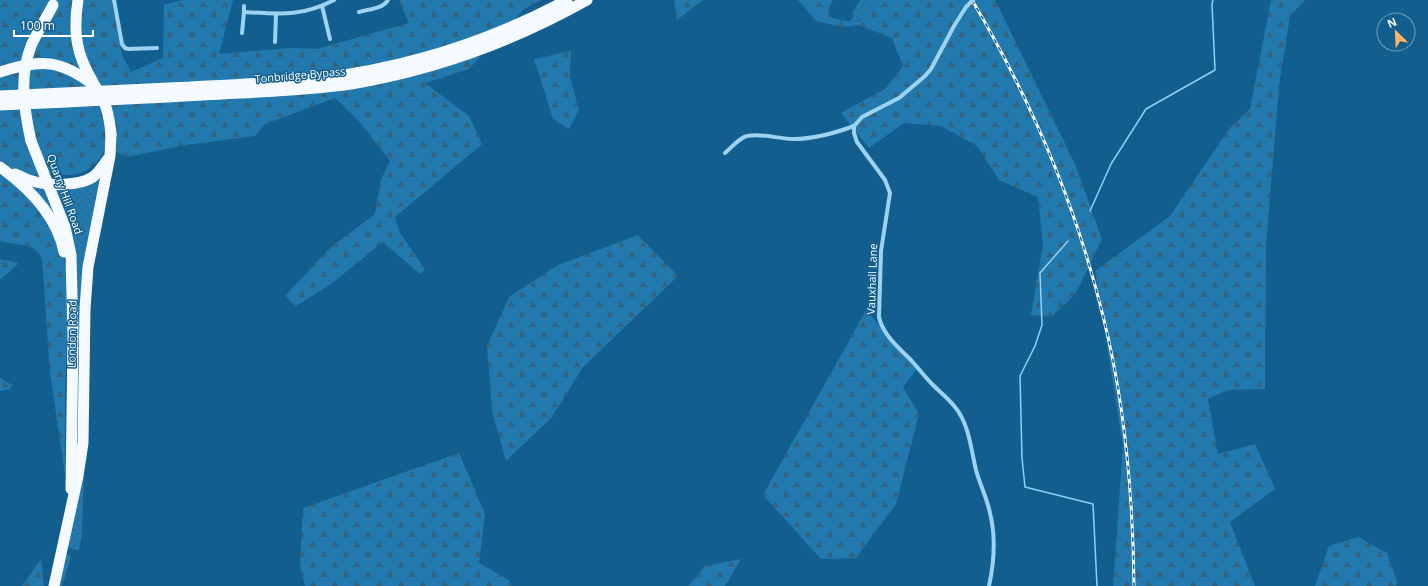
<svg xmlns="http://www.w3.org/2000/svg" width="1428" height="586" viewBox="0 0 1428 586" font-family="'Open Sans',sans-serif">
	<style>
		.grass { fill: url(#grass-dots) }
		.forest { fill: url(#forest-firs) }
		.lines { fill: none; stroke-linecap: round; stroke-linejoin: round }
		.stream { stroke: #8fd0f5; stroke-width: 1.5 }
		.minor { stroke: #9dd2f2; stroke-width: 4 }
		.trunk { stroke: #f4faff; stroke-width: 11 }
		.rail-casing { stroke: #fff; stroke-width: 3 }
		.rail { stroke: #125f8f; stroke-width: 1.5; stroke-dasharray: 4.5; stroke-linecap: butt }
		.minor-bridge { stroke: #9dd2f2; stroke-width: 4 }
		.trunk-bridge { stroke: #f4faff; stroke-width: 11 }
		.labels { text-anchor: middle; stroke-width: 3; stroke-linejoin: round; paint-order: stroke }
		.street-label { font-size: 11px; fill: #fff; stroke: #125f8f }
	</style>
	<defs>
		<pattern id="grass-dots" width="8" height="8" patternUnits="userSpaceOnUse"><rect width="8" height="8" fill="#2179ad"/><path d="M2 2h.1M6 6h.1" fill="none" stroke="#36627c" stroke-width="1.8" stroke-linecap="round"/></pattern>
		<pattern id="forest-firs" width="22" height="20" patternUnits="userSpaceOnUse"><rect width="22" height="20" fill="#2179ad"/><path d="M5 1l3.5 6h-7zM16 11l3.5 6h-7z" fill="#36627c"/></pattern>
	</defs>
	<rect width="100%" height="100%" fill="#125f8f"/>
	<g class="grass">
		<path d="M 860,0 L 877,0 C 868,19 869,17 850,22 L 854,16 L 852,14 Z"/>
		<path d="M 102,171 L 79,341 L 75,337 L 75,287 L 52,185 Z"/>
		<path d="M 27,181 L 45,185 L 53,210 L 50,211 Z"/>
		<path d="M 86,409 L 82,533 L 79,551 L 70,548 L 68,546 Z"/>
		<path d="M 69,554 L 71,557 L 62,586 L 58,586 L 66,556 Z"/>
	</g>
	<g class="forest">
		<path d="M 0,0 L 113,0 L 122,55 L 131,72 L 163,58 L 164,5 L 183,0 L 233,0 L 219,54 L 290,48 L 317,49 L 409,23 L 399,0 L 541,0 L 524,9 L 469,69 L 425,83 L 469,116 L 482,144 L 395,217 L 400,233 L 425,269 L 420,274 L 383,242 L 331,284 L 296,306 L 285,296 L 331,247 L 375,214 L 381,180 L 390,161 L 358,120 L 335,98 L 265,124 L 255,136 L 186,145 L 127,157 L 105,146 C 104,150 103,155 100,158 C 89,174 70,179 52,172 C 37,180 36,178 21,172 L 63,254 L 68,279 L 68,316 L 65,390 L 65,475 L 50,372 L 42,258 L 32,247 L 0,241 Z"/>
		<path d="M 674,0 L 703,0 L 677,20 Z"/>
		<path d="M 798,0 L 833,0 L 828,10 L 832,18 C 857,24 866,25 877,0 L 995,0 L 1075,164 L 1102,239 L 1076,293 L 1051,317 L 1031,315 L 1043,244 L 1038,197 L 999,180 L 977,146 L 941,126 L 904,123 L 869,148 L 841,113 L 885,89 L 903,66 L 892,38 L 859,25 L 842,27 L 816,21 Z"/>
		<path d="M 1271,0 L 1305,0 L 1290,16 L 1279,86 L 1266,247 L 1265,389 L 1228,390 L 1208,399 L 1218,454 L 1255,444 L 1275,489 L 1230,522 L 1255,586 L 1113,586 L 1123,446 L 1095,271 L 1170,216 L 1229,129 L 1250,109 Z"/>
		<path d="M 571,51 L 570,77 L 579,110 L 569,129 L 553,119 L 534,59 Z"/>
		<path d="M 638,235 L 678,276 L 583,367 L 552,417 L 506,461 L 492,411 L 487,346 L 509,297 L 558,265 Z"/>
		<path d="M 0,259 L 19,263 L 0,280 Z"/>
		<path d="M 866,310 L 917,369 L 903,387 L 919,414 L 896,504 L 856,558 L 821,559 L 763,495 Z"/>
		<path d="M 0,378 L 12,385 L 10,389 L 0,391 Z"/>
		<path d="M 459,453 L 485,514 L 479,563 L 509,580 L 512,586 L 305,586 L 300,565 L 303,508 Z"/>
		<path d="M 1358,537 L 1387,553 L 1397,581 L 1396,586 L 1315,586 L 1329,546 Z"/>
		<path d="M 41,559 L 44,586 L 22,586 Z"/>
		<path d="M 741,559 L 725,586 L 688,586 L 705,566 Z"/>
	</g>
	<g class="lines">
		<g class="stream">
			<path d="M 1090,211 L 1111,164 L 1146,109 L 1215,70 L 1212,4 L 1213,0"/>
			<path d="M 1068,241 L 1040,273 L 1042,325 L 1035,346 L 1020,376 L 1022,458 L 1025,487 L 1093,504 L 1097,586"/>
		</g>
		<g class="minor">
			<path d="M 114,0 L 122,44 L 125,48 L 128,49 L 157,48"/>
			<path d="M 244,6 L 244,12"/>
			<path d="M 322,6 L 330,39"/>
			<path d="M 966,7 L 954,26 L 931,69 L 925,76 L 899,98 L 862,117 L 854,126 L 854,133 L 857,142 L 885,180 L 890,193 L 881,251 L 879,317 C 883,335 898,347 911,360 C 918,368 925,377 933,385 C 940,392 949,399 955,407 C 969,424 971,449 976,470 C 980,485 987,498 990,513 C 996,537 994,563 989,586"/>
			<path d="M 359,12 C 368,9 383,9 388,0"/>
			<path d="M 242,33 L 244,12 C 279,14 302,17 334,0"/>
			<path d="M 275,42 L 276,14"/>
			<path d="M 725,153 C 732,147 739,138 747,136 C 762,133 779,139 794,139 C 814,139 835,133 854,126"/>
		</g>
		<g class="trunk">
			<path d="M 78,0 C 73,32 76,54 93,82"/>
			<path d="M 0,72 C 42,59 60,59 95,86"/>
			<path d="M 0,96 C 64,93 127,90 190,87 C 235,84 279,84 323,78 C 409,67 491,41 567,0"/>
			<path d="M 0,105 C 68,102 135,99 203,95 C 252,92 302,91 351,84 C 433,70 514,41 587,0"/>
			<path d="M 31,141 L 65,227 L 71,255 L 73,335 L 71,489"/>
			<path d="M 0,167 C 29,188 57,216 64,252"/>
			<path d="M 15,174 C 21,176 27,180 32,181 C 49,186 79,186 93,177 C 99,172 103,166 107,160"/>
			<path d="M 54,586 L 78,476 L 83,443 L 85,309 L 88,267 L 110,156 L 111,134"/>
		</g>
		<g class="rail-casing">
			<path id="rail" d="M 972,0 C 1030,98 1076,205 1103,316 C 1125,403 1133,496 1134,586"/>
		</g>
		<use href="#rail" class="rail"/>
		<path class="minor-bridge" d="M 966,7 L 973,0"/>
		<g class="trunk-bridge">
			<path d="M 95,86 C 106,101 109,115 111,134"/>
			<path d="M 31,141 C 24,109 19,77 31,46 C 37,32 46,19 53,5"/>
		</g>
	</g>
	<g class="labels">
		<g class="street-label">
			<text transform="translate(300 75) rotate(-5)" y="4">Tonbridge Bypass</text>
			<text transform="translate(65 194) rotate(70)" y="4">Quarry Hill Road</text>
			<text transform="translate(872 279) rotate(-88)" y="4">Vauxhall Lane</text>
			<text transform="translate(72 334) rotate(-89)" y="4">London Road</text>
		</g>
	</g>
	<g transform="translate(1396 32) rotate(336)"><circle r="19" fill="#125f8f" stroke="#719fbc"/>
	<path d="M0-3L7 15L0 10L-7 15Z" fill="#ffb55e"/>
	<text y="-6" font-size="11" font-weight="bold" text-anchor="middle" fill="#ffffff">N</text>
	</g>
	<path d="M14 30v6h79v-6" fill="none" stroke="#ffffff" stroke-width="2"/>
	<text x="20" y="30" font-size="12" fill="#ffffff" stroke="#125f8f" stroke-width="3" paint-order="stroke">100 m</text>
</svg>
